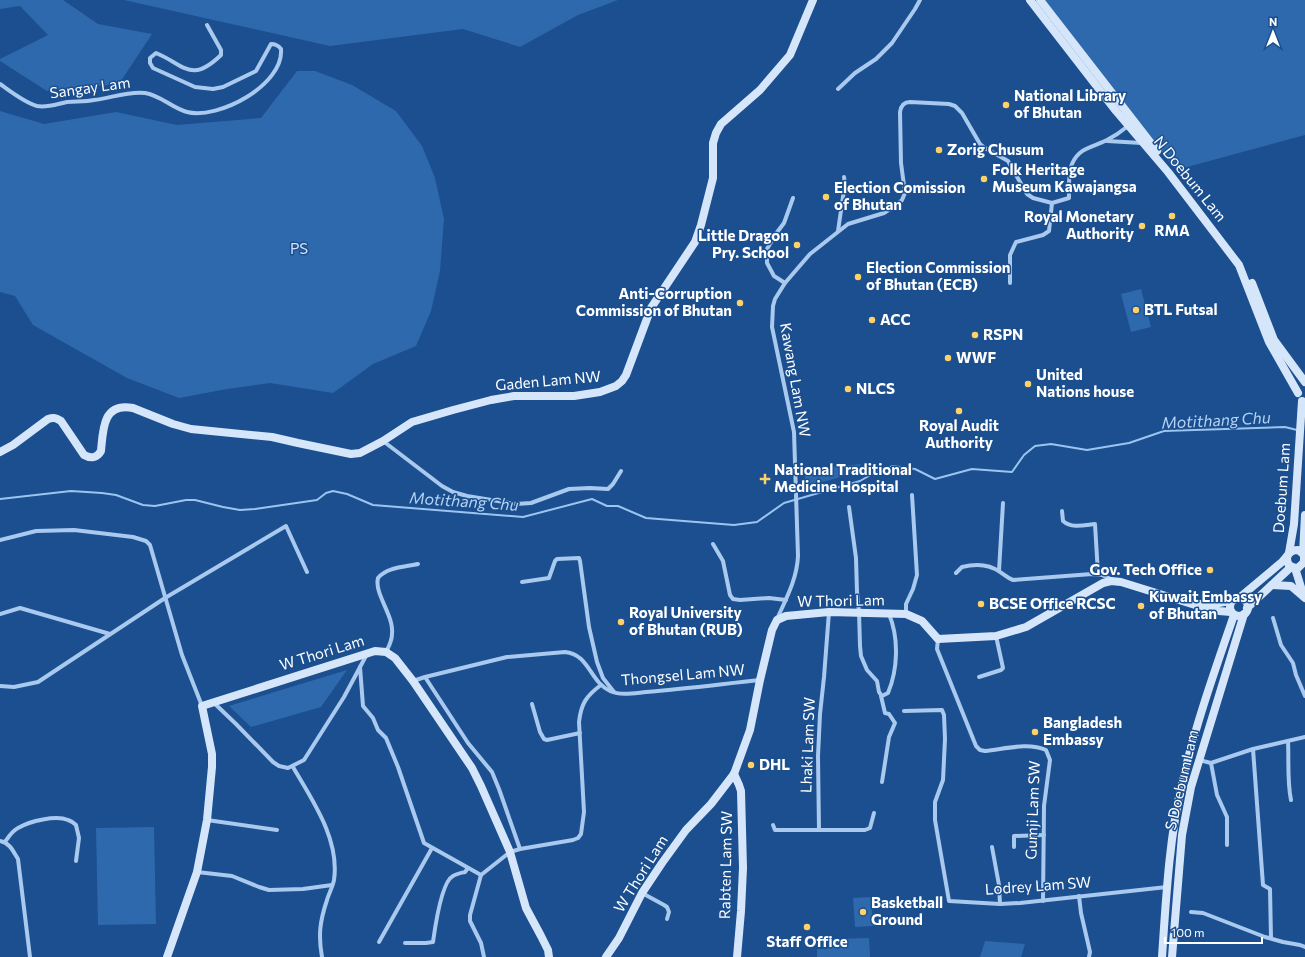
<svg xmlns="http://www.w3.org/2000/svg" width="1305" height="957" viewBox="0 0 1305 957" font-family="Commissioner,sans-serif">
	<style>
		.green { fill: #2e69ad }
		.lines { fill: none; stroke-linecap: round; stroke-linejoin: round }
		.stream { stroke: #9cc4f0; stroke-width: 2 }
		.minor { stroke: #a9c9ee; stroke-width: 4 }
		.secondary { stroke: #d6e6fa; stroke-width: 8 }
		.poi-dot { fill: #ffd166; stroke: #1b4f8f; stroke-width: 1.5 }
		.labels { text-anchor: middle; stroke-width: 3; stroke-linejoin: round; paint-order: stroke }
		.street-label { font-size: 15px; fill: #fff; stroke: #1b4f8f }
		.poi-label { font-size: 15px; font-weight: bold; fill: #fff; stroke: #1b4f8f; text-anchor: start }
		.park-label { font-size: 15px; fill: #cfe3fa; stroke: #1b4f8f }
		.water-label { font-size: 16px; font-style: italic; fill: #b5d3f5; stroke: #1b4f8f }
	</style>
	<rect width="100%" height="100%" fill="#1b4f8f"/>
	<g class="green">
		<path d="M 0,0 L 63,0 L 98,24 L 152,34 L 119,84 L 47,91 L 0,61 L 0,59 L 48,35 L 20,6 L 0,9 Z"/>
		<path d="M 124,0 L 618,0 L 578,15 L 520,47 L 463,29 L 330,46 Z"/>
		<path d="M 1039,0 L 1305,0 L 1305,135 L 1176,170 Z"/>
		<path d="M 297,71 L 315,71 L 352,85 L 396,111 L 422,146 L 435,178 L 444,219 L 440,271 L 431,311 L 416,346 L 373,364 L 333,393 L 270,383 L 227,389 L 179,398 L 127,378 L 33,325 L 15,296 L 0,292 L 0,111 L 44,124 L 116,112 L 177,125 L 261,118 Z"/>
		<path d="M 1141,289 L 1151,327 L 1131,332 L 1121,294 Z"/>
		<path d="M 861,464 C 848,479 823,481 805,486 L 805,470 Z"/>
		<path d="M 347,670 L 321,707 L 251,727 L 229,706 Z"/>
		<path d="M 154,827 L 156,924 L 98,925 L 96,828 Z"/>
		<path d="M 871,897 L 873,926 L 855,927 L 853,898 Z"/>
		<path d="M 869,938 L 870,957 L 817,957 L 817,949 L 827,949 L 829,943 L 832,939 Z"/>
		<path d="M 985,941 L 1025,944 L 1021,957 L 980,957 Z"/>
	</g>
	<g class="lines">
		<path class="stream" d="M 0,499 L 71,491 L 102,493 L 116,495 L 143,505 L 155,506 L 186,500 L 195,500 L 223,507 L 240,510 L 255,509 L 317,500 L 326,493 L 333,491 L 347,494 L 373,505 L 523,517 L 592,499 L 607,506 L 618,506 L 646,518 L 734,525 L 757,522 L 784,503 L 860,481 L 874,473 L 893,466 L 915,469 L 935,479 L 972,469 L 1012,472 L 1024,455 L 1035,446 L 1051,444 L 1087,450 L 1129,443 L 1164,431 L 1285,427 L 1297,430"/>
		<g class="minor">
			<path d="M 0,84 C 10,91 25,103 37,106 C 47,108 57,104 67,102 C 76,101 85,102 94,100 C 111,98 128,91 145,93 C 160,95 172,108 187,112 C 218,120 284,85 281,49 C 278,45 275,44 271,44 L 256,71 L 223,87 L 213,89 L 195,87 L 153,68 L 150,63 L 150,58 L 156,53 C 185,65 191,84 221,55 L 221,50 L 207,25"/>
			<path d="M 838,89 L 855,73 L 876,59 L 892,43 L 915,9 L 920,0"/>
			<path d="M 1107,141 L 1142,143"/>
			<path d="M 838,231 L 845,183 L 844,177"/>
			<path d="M 785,283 L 774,276 L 767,263 L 767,249 L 775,235 L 784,223 L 793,198"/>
			<path d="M 1010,283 L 1010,255 L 1016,242 L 1043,235 L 1049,231 L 1052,203"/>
			<path d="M 383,441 L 442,486 L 453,492 L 467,496 L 516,504 L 531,503 L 569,489 L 590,488 L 608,489 L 613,484 L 621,471"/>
			<path d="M 849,507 L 856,558 L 857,592 L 859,612 L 860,646 L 861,656 L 867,670 L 877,681 L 879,692 L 882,696 L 888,693 C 898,669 899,638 889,614"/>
			<path d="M 1062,511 L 1063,521 C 1072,529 1085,525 1095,524 L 1098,574"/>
			<path d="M 0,540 L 36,531 L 74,530 L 133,537 L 146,541 L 150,545 L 182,655 L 202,706"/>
			<path d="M 713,544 L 723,561 L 730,595 L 733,599 L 740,600 L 769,598 L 786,600"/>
			<path d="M 999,571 L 1003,503"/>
			<path d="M 956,573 L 962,567 C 974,564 989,564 1000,572 C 1005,575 1007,578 1013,580 L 1092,574 L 1102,575 L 1113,580"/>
			<path d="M 522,582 L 549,578 L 555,561 L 557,559 L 579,558 L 580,561 L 589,627 L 597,662 L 603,678 L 614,692"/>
			<path d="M 0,614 L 20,608 L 110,634"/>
			<path d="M 906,614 L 906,604 L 913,589 L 917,575 L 912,495"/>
			<path d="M 1273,618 L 1281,645 L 1293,663 L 1296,675 L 1305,696"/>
			<path d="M 777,619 C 786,599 797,579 798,556 L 794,432 L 772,327 L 773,306 L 775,299 L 785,283 L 810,254 L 848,224 L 884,213 L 898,204 L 902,200 L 905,193 L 901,163 L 900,112 C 901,106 904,102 910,102 L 949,104 L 955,106 L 962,113 L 980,144 L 985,148 L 1008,161 L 1027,194 L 1033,198 L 1052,203 L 1069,198 C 1069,188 1068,174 1072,164 C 1079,147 1094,147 1107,140 C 1115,136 1122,131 1128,126"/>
			<path d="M 938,639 L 937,649 L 976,746 L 980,750 L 985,751 C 1005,749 1028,742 1046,750 L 1050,760 L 1044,806 L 1043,901"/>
			<path d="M 386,652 C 389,646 392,641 392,634 C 394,615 374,594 378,578 C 387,567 405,567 418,564"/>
			<path d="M 360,667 L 363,706 L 373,718 L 378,730 L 386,738 L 398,767 L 424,843 L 481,875 L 510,852 L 520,849 L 573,840 L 578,838 L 581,834 L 584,812 L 579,722 C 581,704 586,696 601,685"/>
			<path d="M 425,677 L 468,743 L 492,772 L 499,789 L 520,849"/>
			<path d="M 979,677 L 1001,670 L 1003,668 L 996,636"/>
			<path d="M 413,681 L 425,677 L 507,657 L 565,652 C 589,654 590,682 610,691 C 621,696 635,693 646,692 C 684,689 722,684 760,680"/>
			<path d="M 0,686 L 14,687 L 38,682 L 165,598 L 286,526 L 307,572"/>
			<path d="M 881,696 L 885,713 L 889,714 L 895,723 L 889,737 L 882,782"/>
			<path d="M 213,702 L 236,724 L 273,762 L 279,766 L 288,768 L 304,760 L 344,697 L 367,654"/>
			<path d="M 532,704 L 540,732 L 544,739 L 547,740 L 580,733"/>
			<path d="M 904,711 L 942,710 L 944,715 L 945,739 L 943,780 L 935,802 L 935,820 L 949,901 L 1000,904 L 1020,903 L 1167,887"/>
			<path d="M 1288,741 C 1289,760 1287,781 1291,800"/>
			<path d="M 1253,749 L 1263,885 L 1270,889 L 1271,938"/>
			<path d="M 1199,760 L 1211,763 L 1253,749 L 1305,737"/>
			<path d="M 1211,763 L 1217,795 L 1227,817 L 1227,845"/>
			<path d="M 293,767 C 312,800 340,839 334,880 C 333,886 329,893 327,900 C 320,921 318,935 322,957"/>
			<path d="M 207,820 L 277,830"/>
			<path d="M 773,825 L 775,830 L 865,830 L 870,828 L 874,813"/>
			<path d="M 819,830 L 818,756 L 820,714 L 824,677 L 829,612"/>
			<path d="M 0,841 C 10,843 13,851 18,859 L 30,957"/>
			<path d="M 5,842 C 9,836 12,831 18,828 C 30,821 56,815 68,820 C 71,821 74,823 76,825 L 79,838 L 76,861"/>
			<path d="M 992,847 L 999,885 L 1000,904"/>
			<path d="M 1014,847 L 1014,836 L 1044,835"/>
			<path d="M 197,872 L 232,876 L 259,887 L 269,890 L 303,889 L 332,885"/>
			<path d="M 481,875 L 470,915 L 470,921 L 481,943 L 484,957"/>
			<path d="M 642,893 L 664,905 L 667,907 L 669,912 L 667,919"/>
			<path d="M 1079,896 L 1081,913 L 1090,952 L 1089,957"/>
			<path d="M 1191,912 L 1203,913 L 1265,937 L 1283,942 L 1300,945 L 1305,947"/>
			<path d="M 379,942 L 432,848"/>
			<path d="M 405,943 L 426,943 L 433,942 C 435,928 441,882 453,876 C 456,874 461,873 465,872 L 468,868"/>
		</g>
		<g class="secondary">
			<path d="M 1030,0 L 1116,111 L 1168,172 L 1239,265 L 1269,342 L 1298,393"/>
			<path d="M 1040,0 L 1157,151"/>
			<path d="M 1252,283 L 1274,340 L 1305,382"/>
			<path d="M 0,452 L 13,445 L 48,419 C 54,417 56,418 61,421 L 84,455 C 91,459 97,458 101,451 C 103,429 103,402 133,408 L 173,424 L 191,429 L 272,437 L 298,443 L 351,454 L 360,453 L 383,441 L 412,422 L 453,410 L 491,400 L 514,396 L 574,396 L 600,392 L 616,386 L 622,381 L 626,375 L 651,308 L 695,242 L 701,225 L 713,178 L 713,143 L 716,133 L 721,124 L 760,90 L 790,55 L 813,0"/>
			<path d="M 1289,553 L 1294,524 L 1302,401"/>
			<path d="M 1303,554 L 1298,550 C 1292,550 1288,552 1287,558 C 1287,565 1291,568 1298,568 L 1304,562 L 1304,556 L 1303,554 L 1305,515"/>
			<path d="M 1295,568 L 1304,597"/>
			<path d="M 1272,585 L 1291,586 L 1305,598"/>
			<path d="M 1239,598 L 1282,562 L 1287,556"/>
			<circle cx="1239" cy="607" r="9"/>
			<path d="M 1199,604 L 1219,603 L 1234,600"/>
			<path d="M 1247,608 L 1291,567"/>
			<path d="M 734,774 L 739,785 L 741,791 L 743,868 L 741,911 L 737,957"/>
			<path d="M 167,957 L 197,872 L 207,820 L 212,767 L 212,754 L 202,706 L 375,651 L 386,652 L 395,658 L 413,681 L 472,768 L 481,786 L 510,852 L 526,908 L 541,936 L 548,950 L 549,957"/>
			<path d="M 606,957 L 619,938 L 642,893 L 662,863 L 686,830 L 711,804 L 734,774 L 750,730 L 760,680 L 772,630 L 777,620 L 786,616 L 829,612 L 906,614 L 922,621 L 938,639 L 996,636 L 1026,627 L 1103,583 L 1111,581 L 1121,582 L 1208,609 L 1219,611 L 1231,612"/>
			<path d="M 1162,957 C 1166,899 1169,839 1182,783 C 1195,726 1215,670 1234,615"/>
			<path d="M 1172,957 L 1182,835 L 1191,787 L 1244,614"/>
		</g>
	</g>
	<g class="poi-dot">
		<circle cx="1006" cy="105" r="4"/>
		<circle cx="939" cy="150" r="4"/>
		<circle cx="984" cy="179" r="4"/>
		<circle cx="826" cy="197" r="4"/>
		<circle cx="1172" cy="216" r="4"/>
		<circle cx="1142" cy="226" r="4"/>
		<circle cx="797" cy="245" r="4"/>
		<circle cx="858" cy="277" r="4"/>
		<circle cx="740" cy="303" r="4"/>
		<circle cx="1136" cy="310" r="4"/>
		<circle cx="872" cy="320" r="4"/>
		<circle cx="975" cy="335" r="4"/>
		<circle cx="948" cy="358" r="4"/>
		<circle cx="1028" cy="384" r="4"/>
		<circle cx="848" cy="389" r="4"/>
		<circle cx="959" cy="411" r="4"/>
		<path d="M763 473h4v4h4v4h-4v4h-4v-4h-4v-4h4z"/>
		<circle cx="1210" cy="570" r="4"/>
		<circle cx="981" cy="604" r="4"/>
		<circle cx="1141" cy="606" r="4"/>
		<circle cx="621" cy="622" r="4"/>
		<circle cx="1035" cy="732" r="4"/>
		<circle cx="751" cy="765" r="4"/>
		<circle cx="863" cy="912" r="4"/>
		<circle cx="807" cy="927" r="4"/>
	</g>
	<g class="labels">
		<g class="street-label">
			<text transform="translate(90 88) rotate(-8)" y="5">Sangay Lam</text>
			<text transform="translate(1190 179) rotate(51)" y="5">N Doebum Lam</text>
			<text transform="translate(795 380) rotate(80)" y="5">Kawang Lam NW</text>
			<text transform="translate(548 381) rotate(-5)" y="5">Gaden Lam NW</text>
			<text transform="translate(1282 488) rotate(-86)" y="5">Doebum Lam</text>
			<text transform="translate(841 601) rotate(-1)" y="5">W Thori Lam</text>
			<text transform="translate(322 653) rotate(-17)" y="5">W Thori Lam</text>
			<text transform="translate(683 675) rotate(-5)" y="5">Thongsel Lam NW</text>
			<text transform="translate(808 745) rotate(-88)" y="5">Lhaki Lam SW</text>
			<text transform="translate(1182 780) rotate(-77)" y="5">S Doebum Lam</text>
			<text transform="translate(1033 810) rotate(-88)" y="5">Gumji Lam SW</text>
			<text transform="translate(726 865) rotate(-89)" y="5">Rabten Lam SW</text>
			<text transform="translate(641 874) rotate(-58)" y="5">W Thori Lam</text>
			<text transform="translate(1038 886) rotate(-4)" y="5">Lodrey Lam SW</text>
		</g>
		<g class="poi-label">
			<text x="1014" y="101">National Library<tspan x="1014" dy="17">of Bhutan</tspan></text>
			<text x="947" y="155">Zorig Chusum</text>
			<text x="992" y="175">Folk Heritage<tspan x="992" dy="17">Museum Kawajangsa</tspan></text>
			<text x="834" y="193">Election Comission<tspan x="834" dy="17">of Bhutan</tspan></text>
			<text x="1134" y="222" text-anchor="end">Royal Monetary<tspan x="1134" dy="17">Authority</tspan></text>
			<text x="1172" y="236" text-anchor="middle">RMA</text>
			<text x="789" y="241" text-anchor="end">Little Dragon<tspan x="789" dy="17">Pry. School</tspan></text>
			<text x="866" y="273">Election Commission<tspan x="866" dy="17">of Bhutan (ECB)</tspan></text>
			<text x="732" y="299" text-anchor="end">Anti-Corruption<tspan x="732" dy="17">Commission of Bhutan</tspan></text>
			<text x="1144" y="315">BTL Futsal</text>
			<text x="880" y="325">ACC</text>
			<text x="983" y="340">RSPN</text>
			<text x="956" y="363">WWF</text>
			<text x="1036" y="380">United<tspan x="1036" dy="17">Nations house</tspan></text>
			<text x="856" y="394">NLCS</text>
			<text x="959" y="431" text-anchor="middle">Royal Audit<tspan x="959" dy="17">Authority</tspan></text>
			<text x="774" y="475">National Traditional<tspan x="774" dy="17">Medicine Hospital</tspan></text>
			<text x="1202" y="575" text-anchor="end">Gov. Tech Office</text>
			<text x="1149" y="602">Kuwait Embassy<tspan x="1149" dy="17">of Bhutan</tspan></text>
			<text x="989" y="609">BCSE Office RCSC</text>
			<text x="629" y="618">Royal University<tspan x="629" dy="17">of Bhutan (RUB)</tspan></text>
			<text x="1043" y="728">Bangladesh<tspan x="1043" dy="17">Embassy</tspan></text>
			<text x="759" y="770">DHL</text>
			<text x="871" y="908">Basketball<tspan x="871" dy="17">Ground</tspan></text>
			<text x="807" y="947" text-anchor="middle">Staff Office</text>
		</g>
		<g class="park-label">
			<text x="299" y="254">PS</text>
		</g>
		<g class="water-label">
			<text transform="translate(1216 420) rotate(-3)" y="6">Motithang Chu</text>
			<text transform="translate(464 501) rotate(4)" y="6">Motithang Chu</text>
		</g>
	</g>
	<g transform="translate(1273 32)" stroke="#1b4f8f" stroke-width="3" paint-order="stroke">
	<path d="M0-3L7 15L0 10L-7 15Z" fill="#ffffff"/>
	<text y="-6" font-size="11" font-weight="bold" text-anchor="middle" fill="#ffffff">N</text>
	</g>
	<path d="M1165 937v6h97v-6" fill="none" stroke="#ffffff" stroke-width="2"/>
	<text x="1171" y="937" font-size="12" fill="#ffffff" stroke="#1b4f8f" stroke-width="3" paint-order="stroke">100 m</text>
</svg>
